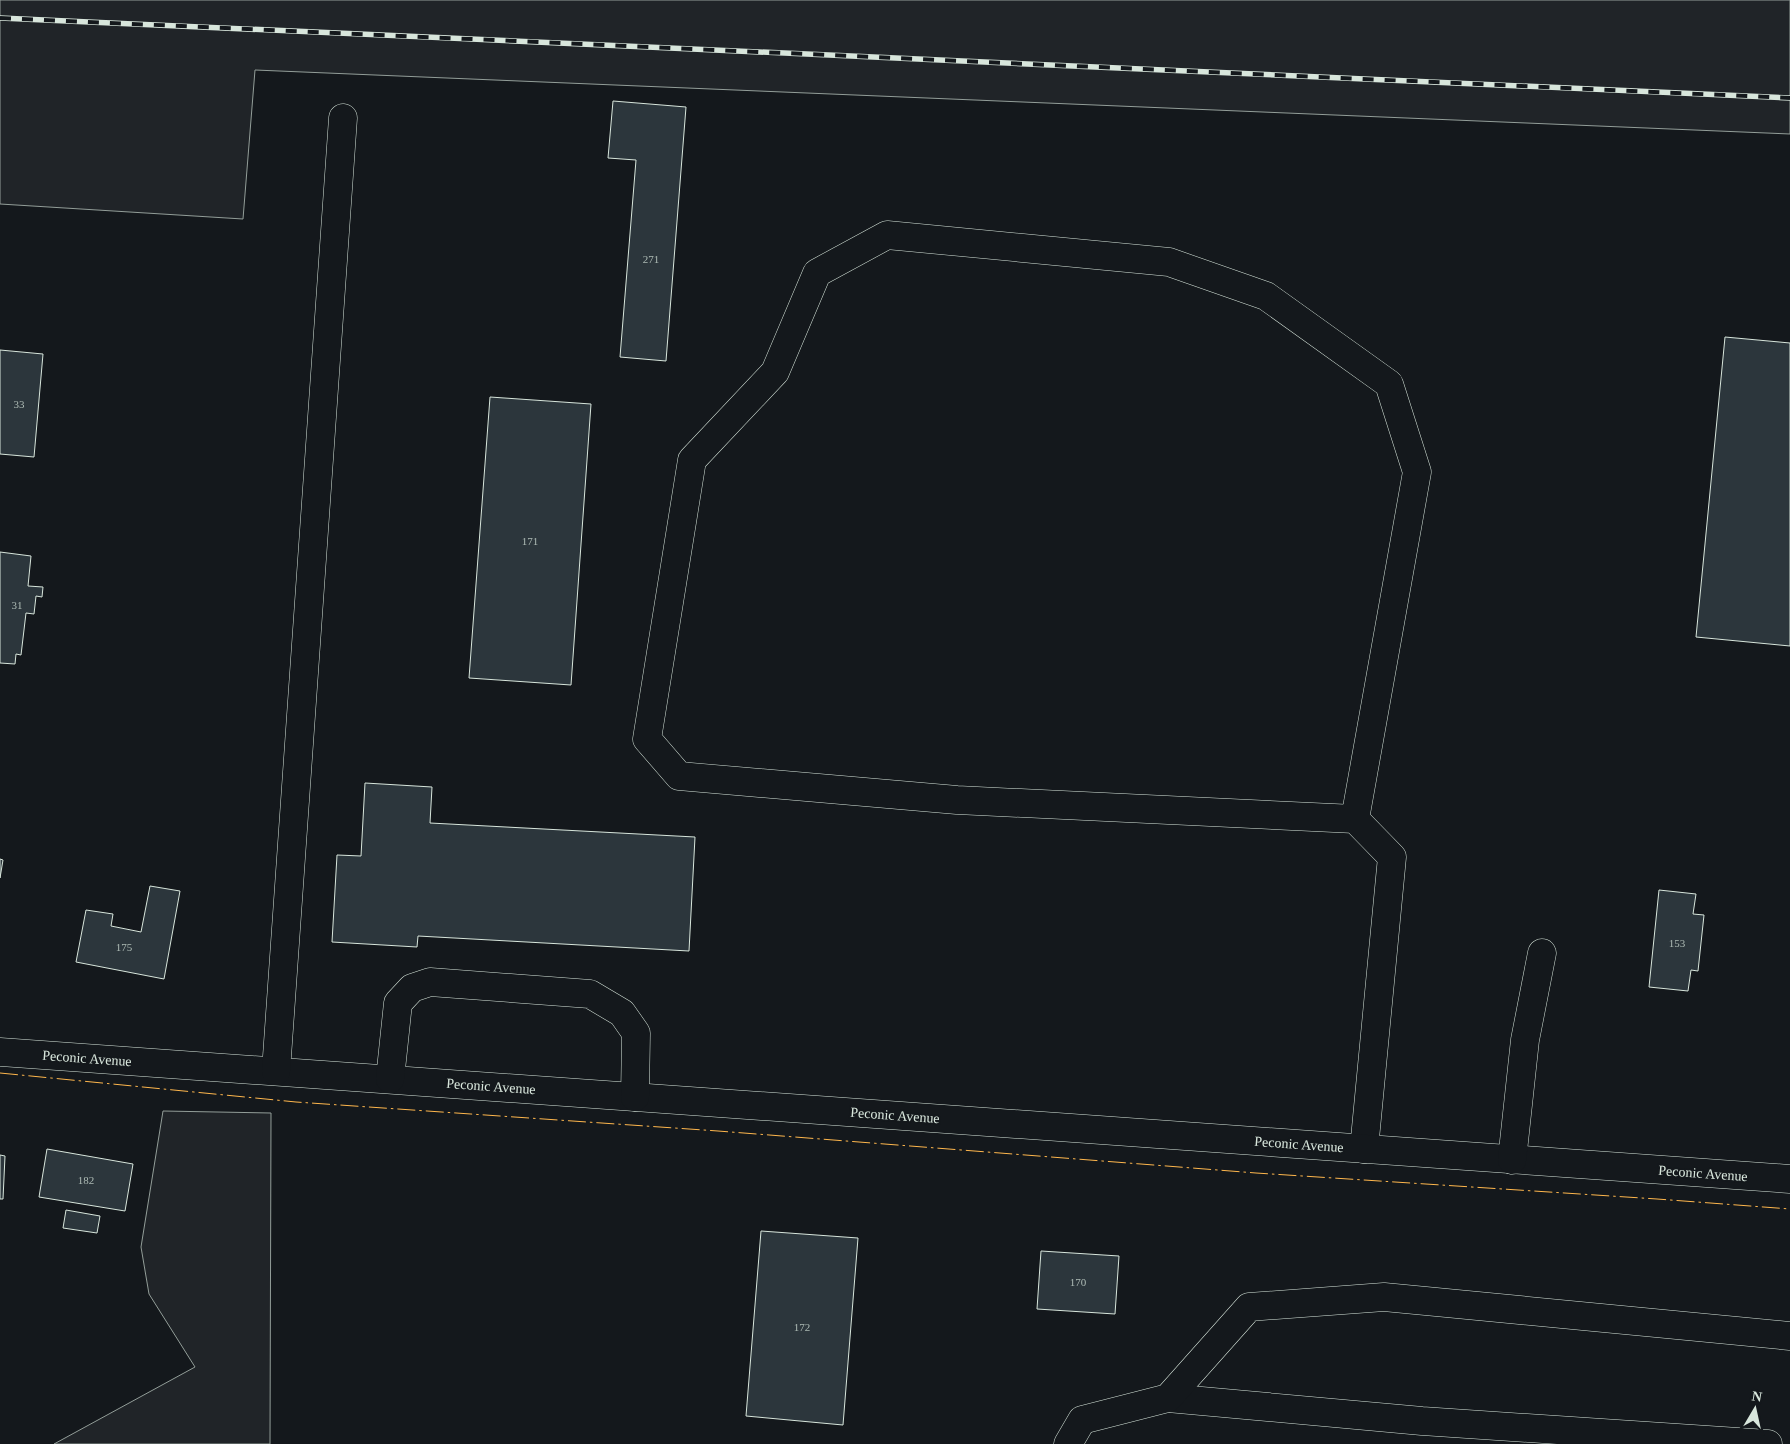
<svg xmlns="http://www.w3.org/2000/svg" width="1790" height="1444" viewBox="0 0 1790 1444" font-family="Georgia,serif">
	<style>
		.green { fill: #202428; stroke: #939e99 }
		.building { fill: #2c363c; stroke: #d8e6dc }
		.lines { fill: none; stroke-linecap: round; stroke-linejoin: round }
		.minor-casing { stroke: #d8e6dc; stroke-width: 29 }
		.minor { stroke: #14181c; stroke-width: 28 }
		.rail-casing { stroke: #d8e6dc; stroke-width: 5.5 }
		.rail { stroke: #14181c; stroke-width: 4; stroke-dasharray: 11; stroke-linecap: butt }
		.power { stroke: #ffb74d; stroke-width: 1; stroke-dasharray: 18 4 2.5 4; stroke-linecap: butt }
		.labels { text-anchor: middle; stroke-width: 4; stroke-linejoin: round; paint-order: stroke }
		.number-label { font-size: 11px; fill: #adbab4 }
		.street-label { font-size: 14px; fill: #d8e6dc; stroke: #14181c }
	</style>
	<rect width="100%" height="100%" fill="#14181c"/>
	<g class="green">
		<path d="M 0,0 L 1790,0 L 1790,134 L 255,70 L 243,219 L 0,204 Z"/>
		<path d="M 163,1111 L 271,1113 L 270,1444 L 54,1444 L 195,1367 L 149,1294 L 141,1247 Z"/>
	</g>
	<g class="building">
		<path d="M 613,101 L 686,107 L 666,361 L 620,357 L 636,160 L 608,158 Z"/>
		<path d="M 1725,337 L 1790,343 L 1790,646 L 1696,637 Z"/>
		<path d="M 0,350 L 43,354 L 34,457 L 0,454 Z"/>
		<path d="M 490,397 L 591,404 L 571,685 L 469,678 Z"/>
		<path d="M 0,552 L 31,556 L 28,586 L 43,587 L 42,597 L 36,596 L 34,614 L 26,613 L 21,655 L 16,654 L 15,664 L 0,663 Z"/>
		<path d="M 365,783 L 432,787 L 430,823 L 695,837 L 689,951 L 418,936 L 417,947 L 332,942 L 337,855 L 361,856 Z"/>
		<path d="M 0,859 L 3,860 L 0,878 Z"/>
		<path d="M 150,886 L 180,891 L 164,979 L 76,962 L 86,910 L 113,914 L 111,926 L 141,932 Z"/>
		<path d="M 1659,890 L 1696,894 L 1693,914 L 1704,915 L 1698,971 L 1691,970 L 1688,991 L 1649,987 Z"/>
		<path d="M 47,1149 L 133,1164 L 125,1211 L 39,1197 Z"/>
		<path d="M 0,1155 L 5,1156 L 3,1199 L 0,1199 Z"/>
		<path d="M 66,1210 L 100,1216 L 97,1233 L 63,1228 Z"/>
		<path d="M 761,1231 L 858,1238 L 843,1425 L 746,1416 Z"/>
		<path d="M 1041,1251 L 1119,1256 L 1115,1314 L 1037,1309 Z"/>
	</g>
	<g class="lines">
		<g class="minor-casing">
			<g id="minor">
				<path d="M 1355,819 L 1417,472 L 1389,384 L 1266,296 L 1169,262 L 887,235 L 817,273 L 775,372 L 692,460 L 647,739 L 679,776 L 957,800 L 1355,819 L 1392,857 L 1364,1149"/>
				<path d="M 0,1052 L 1790,1179"/>
				<path d="M 276,1071 L 343,118"/>
				<path d="M 390,1079 L 398,1003 L 412,988 L 430,982 L 590,994 L 622,1013 L 636,1033 L 635,1097"/>
				<path d="M 1512,1160 L 1525,1040 L 1542,953"/>
				<path d="M 1168,1398 L 1422,1421 L 1768,1444"/>
				<path d="M 1068,1444 L 1082,1420 L 1168,1398 L 1249,1307 L 1384,1297 L 1790,1336"/>
			</g>
		</g>
		<use href="#minor" class="minor"/>
		<g class="rail-casing">
			<path id="rail" d="M 0,18 L 1790,98"/>
		</g>
		<use href="#rail" class="rail"/>
		<path class="power" d="M 0,1073 L 296,1102 L 718,1131 L 1256,1173 L 1657,1199 L 1790,1209"/>
	</g>
	<g class="labels">
		<g class="number-label">
			<text x="651" y="263">271</text>
			<text x="19" y="408">33</text>
			<text x="530" y="545">171</text>
			<text x="17" y="609">31</text>
			<text x="1677" y="947">153</text>
			<text x="124" y="951">175</text>
			<text x="86" y="1184">182</text>
			<text x="1078" y="1286">170</text>
			<text x="802" y="1331">172</text>
		</g>
		<g class="street-label">
			<text transform="translate(87 1058) rotate(4)" y="5">Peconic Avenue</text>
			<text transform="translate(491 1086) rotate(4)" y="5">Peconic Avenue</text>
			<text transform="translate(895 1115) rotate(4)" y="5">Peconic Avenue</text>
			<text transform="translate(1299 1144) rotate(4)" y="5">Peconic Avenue</text>
			<text transform="translate(1703 1173) rotate(4)" y="5">Peconic Avenue</text>
		</g>
	</g>
	<g transform="translate(1755 1409) rotate(9)" stroke="#14181c" stroke-width="4" paint-order="stroke">
	<path d="M0-4L9 19L0 12L-9 19Z" fill="#d8e6dc"/>
	<text y="-8" font-size="14" font-weight="bold" text-anchor="middle" fill="#d8e6dc">N</text>
	</g>
</svg>
